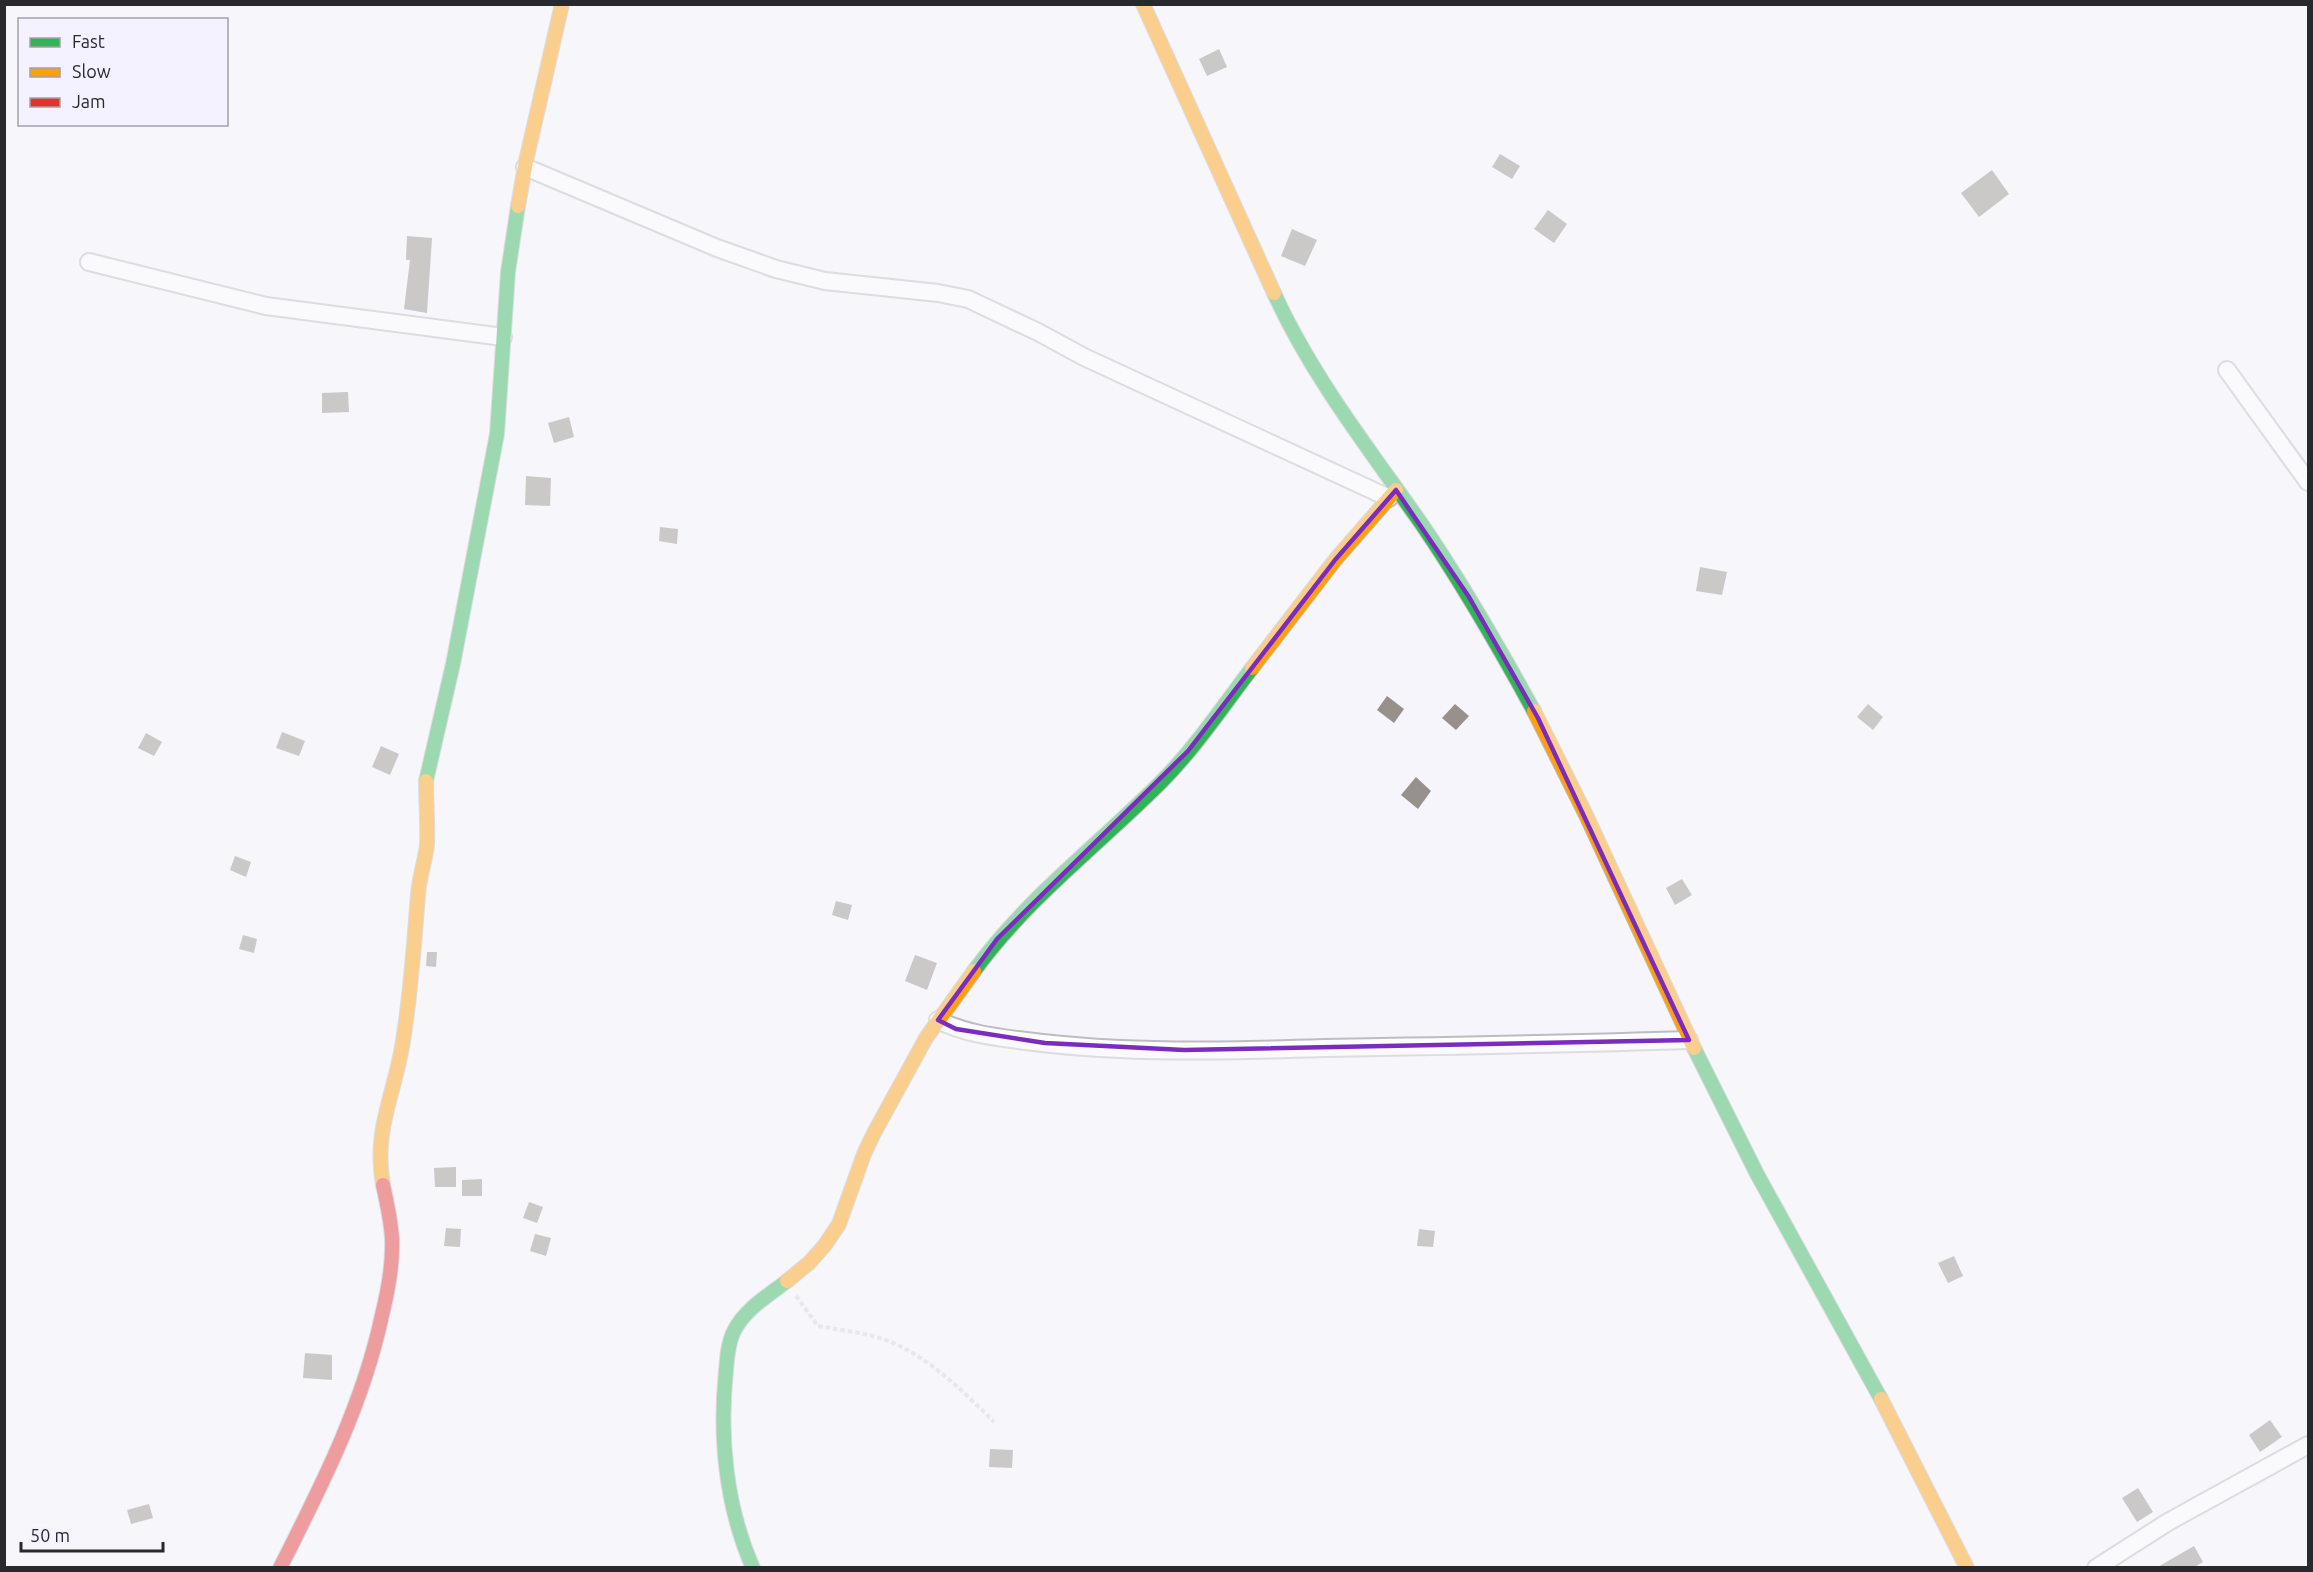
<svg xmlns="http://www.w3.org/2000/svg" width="2313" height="1572" viewBox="0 0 2313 1572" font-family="Ubuntu,sans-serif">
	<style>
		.building { fill: #98918b }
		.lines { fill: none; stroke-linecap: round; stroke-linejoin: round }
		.street-casing { stroke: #bdbcc1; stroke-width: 20 }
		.fast-casing { stroke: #bdbcc1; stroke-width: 16 }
		.slow-casing { stroke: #bdbcc1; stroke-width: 16 }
		.jam-casing { stroke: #bdbcc1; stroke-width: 16 }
		.path { stroke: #d7d6d8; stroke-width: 4; stroke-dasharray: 4.5 3; stroke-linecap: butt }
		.street { stroke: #fefefe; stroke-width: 16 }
		.fast { stroke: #30b455; stroke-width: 14 }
		.slow { stroke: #ff9f0a; stroke-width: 14 }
		.jam { stroke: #e5322d; stroke-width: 14 }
		.marked { fill: none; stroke: #7b2cbf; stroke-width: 4.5; stroke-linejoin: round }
	</style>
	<rect width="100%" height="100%" fill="#f6f5fb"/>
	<g class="building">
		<path d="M 1219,49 L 1227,67 L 1207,76 L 1199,59 Z"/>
		<path d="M 1500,154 L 1520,166 L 1512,179 L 1492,167 Z"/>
		<path d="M 1992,170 L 2009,194 L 1979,217 L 1961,193 Z"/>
		<path d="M 1548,210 L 1567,224 L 1554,243 L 1534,229 Z"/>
		<path d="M 1292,229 L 1317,240 L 1305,266 L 1281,256 Z"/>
		<path d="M 407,236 L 432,238 L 427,313 L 404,309 L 410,260 L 406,260 Z"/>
		<path d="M 348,392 L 349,412 L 322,413 L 322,393 Z"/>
		<path d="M 569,417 L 574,437 L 554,443 L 548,423 Z"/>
		<path d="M 526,476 L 551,478 L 550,506 L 525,505 Z"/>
		<path d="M 660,527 L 678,529 L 677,544 L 659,541 Z"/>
		<path d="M 1700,567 L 1727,572 L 1722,595 L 1696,591 Z"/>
		<path d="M 1387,696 L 1404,709 L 1394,723 L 1377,710 Z"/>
		<path d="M 1455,704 L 1469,716 L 1456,730 L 1442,718 Z"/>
		<path d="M 1868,704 L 1883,717 L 1873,730 L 1857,717 Z"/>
		<path d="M 282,732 L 305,741 L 299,756 L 276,748 Z"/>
		<path d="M 146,733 L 162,742 L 154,756 L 138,748 Z"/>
		<path d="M 381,746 L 399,754 L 390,775 L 372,767 Z"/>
		<path d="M 1416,777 L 1431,791 L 1418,809 L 1401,795 Z"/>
		<path d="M 235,856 L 251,862 L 246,877 L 230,870 Z"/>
		<path d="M 1682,879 L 1692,895 L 1675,905 L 1666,888 Z"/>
		<path d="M 836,901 L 852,905 L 848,920 L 832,915 Z"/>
		<path d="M 243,935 L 257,939 L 254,953 L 239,949 Z"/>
		<path d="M 427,952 L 437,952 L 436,967 L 426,966 Z"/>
		<path d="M 915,955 L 937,963 L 927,990 L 905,981 Z"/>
		<path d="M 456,1167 L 456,1187 L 435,1187 L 434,1168 Z"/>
		<path d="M 482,1179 L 482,1196 L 462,1196 L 462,1180 Z"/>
		<path d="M 529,1202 L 543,1207 L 537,1223 L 523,1218 Z"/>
		<path d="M 446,1228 L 461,1229 L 460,1247 L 444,1246 Z"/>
		<path d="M 1419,1229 L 1435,1231 L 1433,1247 L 1417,1246 Z"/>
		<path d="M 535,1234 L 551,1238 L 546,1256 L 530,1251 Z"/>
		<path d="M 1954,1256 L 1963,1276 L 1948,1283 L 1938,1263 Z"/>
		<path d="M 305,1353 L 332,1355 L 332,1380 L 303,1378 Z"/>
		<path d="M 2270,1420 L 2282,1437 L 2260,1452 L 2249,1435 Z"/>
		<path d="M 990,1449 L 1013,1450 L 1012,1468 L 989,1467 Z"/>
		<path d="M 2138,1488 L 2153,1512 L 2137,1522 L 2122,1498 Z"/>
		<path d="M 149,1504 L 153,1518 L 131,1524 L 127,1510 Z"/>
		<path d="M 2194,1546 L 2203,1562 L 2193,1568 L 2156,1568 Z"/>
	</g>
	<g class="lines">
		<g class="street-casing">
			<g id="street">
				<path d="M 525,167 L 717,248 L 776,269 L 825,281 L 938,293 L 968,299 L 1038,332 L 1084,357 L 1389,498"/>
				<path d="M 89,262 L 266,306 L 503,337"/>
				<path d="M 2227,370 L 2308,482"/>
				<path d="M 938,1020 C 966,1034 995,1037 1026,1041 C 1125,1054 1226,1051 1325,1048 C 1447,1046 1568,1044 1689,1040"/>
				<path d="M 2096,1568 L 2168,1522 L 2308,1445"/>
			</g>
		</g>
		<g class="fast-casing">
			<g id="fast">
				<path d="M 1274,293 C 1311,375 1369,449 1421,523 C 1462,583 1499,647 1534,711"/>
				<path d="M 426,781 L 453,664 L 497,434 L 508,272 L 518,206"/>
				<path d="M 974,971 C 1027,898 1097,846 1161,782 C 1195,748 1223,706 1252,668"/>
				<path d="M 1694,1048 L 1757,1174 L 1881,1399"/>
				<path d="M 753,1568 C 726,1507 719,1437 726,1371 C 727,1358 728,1343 734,1331 C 745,1309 769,1295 787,1281"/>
			</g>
		</g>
		<g class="slow-casing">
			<g id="slow">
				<path d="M 1143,4 L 1274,293"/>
				<path d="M 518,206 L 526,161 L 562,4"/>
				<path d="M 1252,668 L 1335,560 L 1396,490"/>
				<path d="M 1534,711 L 1586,815 L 1694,1048"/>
				<path d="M 383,1185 C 373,1129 395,1094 403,1041 C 411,992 414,944 418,895 C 419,878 425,862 427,845 C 428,824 426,802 426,781"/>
				<path d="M 787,1281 L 809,1263 L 825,1245 L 839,1224 L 864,1154 L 874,1133 L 926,1038 L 974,971"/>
				<path d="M 1881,1399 L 1967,1568"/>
			</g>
		</g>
		<g class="jam-casing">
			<path id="jam" d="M 280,1568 C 321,1487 363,1405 382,1315 C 388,1291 393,1264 392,1239 C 391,1221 387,1203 383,1185"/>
		</g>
		<path class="path" d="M 796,1296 L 818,1326 C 836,1329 855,1332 873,1336 C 920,1348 961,1389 994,1422"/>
		<use href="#street" class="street"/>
		<use href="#fast" class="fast"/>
		<use href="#slow" class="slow"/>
		<use href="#jam" class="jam"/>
	</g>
	<path d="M0 0H2313V1572H0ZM 1396,490 L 1469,597 L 1538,718 L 1689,1040 L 1184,1050 L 1045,1043 L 956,1029 L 938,1020 L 997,939 L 1188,751 L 1335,560 Z" fill="#f6f5fb" fill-opacity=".55" fill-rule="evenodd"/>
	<path class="marked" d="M 1396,490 L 1469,597 L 1538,718 L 1689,1040 L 1184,1050 L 1045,1043 L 956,1029 L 938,1020 L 997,939 L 1188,751 L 1335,560 Z"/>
	<rect width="2313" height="1572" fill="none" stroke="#29282d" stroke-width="12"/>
	<rect x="18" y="18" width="210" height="108" fill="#f4f2fe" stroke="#a3a1aa" stroke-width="1.5"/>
	<rect x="30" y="38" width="30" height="9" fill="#30b455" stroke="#a3a1aa" stroke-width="1.5"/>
	<text x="72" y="48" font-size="18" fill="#29282d">Fast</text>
	<rect x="30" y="68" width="30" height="9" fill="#ff9f0a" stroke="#a3a1aa" stroke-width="1.5"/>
	<text x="72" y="78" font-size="18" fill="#29282d">Slow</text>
	<rect x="30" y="98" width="30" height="9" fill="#e5322d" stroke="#a3a1aa" stroke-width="1.5"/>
	<text x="72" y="108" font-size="18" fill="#29282d">Jam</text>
	<path d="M21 1542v9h142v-9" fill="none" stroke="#29282d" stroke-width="3"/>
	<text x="30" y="1542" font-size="18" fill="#29282d" stroke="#f4f2fe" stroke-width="4.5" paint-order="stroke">50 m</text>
</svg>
